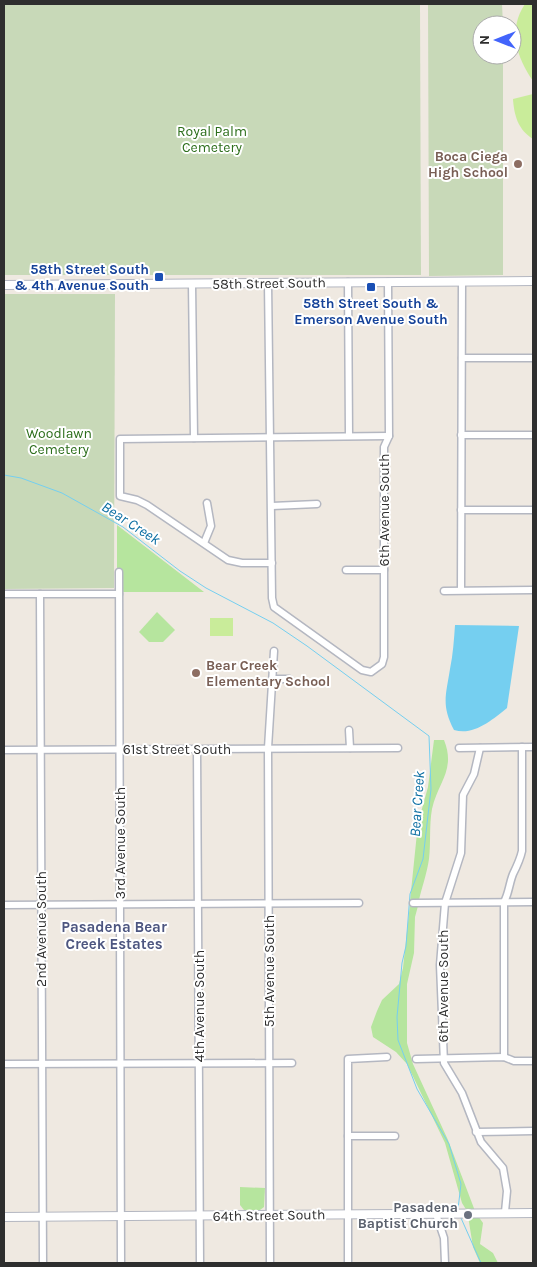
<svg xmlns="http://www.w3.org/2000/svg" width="537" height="1267" viewBox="0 0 537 1267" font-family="Karla,sans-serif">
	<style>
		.green { fill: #b6e59e }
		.cemetery { fill: #c8d9b8 }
		.pitch { fill: #c9ec9a }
		.water { fill: #75cff0 }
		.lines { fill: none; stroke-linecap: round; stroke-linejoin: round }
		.stream { stroke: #75cff0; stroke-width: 1 }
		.minor-casing { stroke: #b4b7c1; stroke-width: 9 }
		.tertiary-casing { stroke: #b4b7c1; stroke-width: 10 }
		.minor { stroke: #fff; stroke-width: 6 }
		.tertiary { stroke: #fff; stroke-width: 8 }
		.education-dot { fill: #8d6e63; stroke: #fff; stroke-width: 2 }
		.transit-dot { fill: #1a4fb4; stroke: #fff; stroke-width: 2 }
		.worship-dot { fill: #6b7280; stroke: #fff; stroke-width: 2 }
		.labels { text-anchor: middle; stroke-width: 4; stroke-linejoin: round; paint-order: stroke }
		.park-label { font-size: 14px; fill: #2c6e1b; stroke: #fff }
		.education-label { font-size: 14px; font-weight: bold; fill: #785e54; stroke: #fff; text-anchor: end }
		.transit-label { font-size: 14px; font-weight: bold; fill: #164399; stroke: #fff; text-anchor: end }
		.street-label { font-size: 14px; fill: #2e2e2e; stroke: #fff }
		.worship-label { font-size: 14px; font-weight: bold; fill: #5b616d; stroke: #fff; text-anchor: end }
		.water-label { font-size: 15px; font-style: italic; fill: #0d6fa3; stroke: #fff }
		.neighbourhood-label { font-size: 15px; font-weight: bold; fill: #4d5680; stroke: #fff }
	</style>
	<rect width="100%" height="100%" fill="#efe9e1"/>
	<g class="green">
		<path d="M 117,525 L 204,592 L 122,592 L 122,570 L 117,569 Z"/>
		<path d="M 157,612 L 175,630 L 163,642 L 149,642 L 139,632 Z"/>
		<path d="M 434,740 L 444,740 C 456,770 438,782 432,809 C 429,826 431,843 429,859 C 427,873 422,887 419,900 L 410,901 L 418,823 L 428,787 Z"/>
		<path d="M 410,904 L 410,906 L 418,906 L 415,917 L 414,953 L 407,984 L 407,1043 L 413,1064 L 448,1140 L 475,1211 L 467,1211 L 462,1203 L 445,1143 L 407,1064 L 396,1052 L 373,1037 L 371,1027 L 377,1011 L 382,1000 L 399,984 L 403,968 Z"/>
		<path d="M 240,1187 L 265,1188 L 264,1207 L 260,1210 L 244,1210 L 240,1205 Z"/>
		<path d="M 468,1216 L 478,1216 L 483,1223 L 480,1244 L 493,1253 L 498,1263 L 480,1263 L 473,1247 Z"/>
	</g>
	<g class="cemetery">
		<path d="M 4,4 L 420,4 L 421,275 L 4,275 Z"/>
		<path d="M 428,4 L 502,4 L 503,25 L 482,25 L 482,55 L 503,55 L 503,275 L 429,276 Z"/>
		<path d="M 4,294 L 115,294 L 114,588 L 4,589 Z"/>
	</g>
	<g class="pitch">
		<path d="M 525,4 L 533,4 L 533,81 C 516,57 508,29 525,4 Z"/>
		<path d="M 533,94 L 533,139 C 518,130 514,115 513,99 Z"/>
		<rect x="210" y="618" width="23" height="18"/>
	</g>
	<path class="water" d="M 455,625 L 519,626 L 507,708 C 492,720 474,736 454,730 C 441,705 446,695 450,669 C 453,654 454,640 455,625 Z"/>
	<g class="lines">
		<g class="stream">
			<path d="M 4,475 L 21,478 L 62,493 L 123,527 L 180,571 L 206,588 L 273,623 L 307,646 L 429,736 L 431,789 L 423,859 L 410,894 L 406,946 L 402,963 L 397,1017 L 398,1040 L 417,1089 L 449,1144 L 461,1184 L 458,1209"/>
			<path d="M 461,1218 L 481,1263"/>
		</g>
		<g class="minor-casing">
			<g id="minor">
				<path d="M 348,282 L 349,436"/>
				<path d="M 268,283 L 272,598 L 274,607 L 362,670 L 371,672 L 382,664 L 384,657 L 384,447 L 389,436 L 388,282"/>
				<path d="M 192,284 L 194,438"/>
				<path d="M 462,358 L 533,358"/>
				<path d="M 461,435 L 533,435"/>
				<path d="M 272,506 L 317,504"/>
				<path d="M 461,510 L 533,510"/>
				<path d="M 204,543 L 211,526 L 207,503"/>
				<path d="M 272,563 L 242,563 L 228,560 L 147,505 L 137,500 L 120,496 L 120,439 L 389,436"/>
				<path d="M 346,570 L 384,570"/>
				<path d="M 119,572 L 121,1263"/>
				<path d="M 461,590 L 462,282"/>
				<path d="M 444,591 L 533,590"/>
				<path d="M 4,594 L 119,594"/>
				<path d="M 40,594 L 43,1263"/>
				<path d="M 273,679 L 289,679"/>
				<path d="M 349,730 L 350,748"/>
				<path d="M 459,748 L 533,747"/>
				<path d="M 480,748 L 474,774 L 463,795 L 461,853 L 445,903 L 440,965 L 444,1063 L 462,1093 L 481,1142 L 503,1168 L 507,1191 L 505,1212"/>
				<path d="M 197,749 L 200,1263"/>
				<path d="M 4,750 L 398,748"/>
				<path d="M 413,903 L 533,902"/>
				<path d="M 4,905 L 359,903"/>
				<path d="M 504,1057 L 504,902 C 509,893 509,884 513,874 C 517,866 520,860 522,851 L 522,747"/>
				<path d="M 416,1059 L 504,1057 L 514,1061 L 533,1061"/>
				<path d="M 4,1064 L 292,1063"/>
				<path d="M 476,1132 L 533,1131"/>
				<path d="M 348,1136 L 395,1136"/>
				<path d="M 436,1214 L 444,1238 L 445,1263"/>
				<path d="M 270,1263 L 268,748 L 274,651"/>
				<path d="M 348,1263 L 348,1059 L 387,1057"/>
			</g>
		</g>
		<g class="tertiary-casing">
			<g id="tertiary">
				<path d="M 4,285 L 533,281"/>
				<path d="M 4,1217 L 533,1213"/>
			</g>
		</g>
		<use href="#minor" class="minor"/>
		<use href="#tertiary" class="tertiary"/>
	</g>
	<g class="education-dot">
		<circle cx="518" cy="164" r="5"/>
		<circle cx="196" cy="673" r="5"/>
	</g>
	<g class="transit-dot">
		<rect x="154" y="272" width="10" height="10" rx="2.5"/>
		<rect x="366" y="282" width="10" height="10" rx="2.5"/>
	</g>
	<circle class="worship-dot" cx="468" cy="1215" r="5"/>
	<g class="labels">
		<g class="park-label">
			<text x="212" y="136">Royal Palm<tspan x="212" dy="16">Cemetery</tspan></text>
			<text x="59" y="438">Woodlawn<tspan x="59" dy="16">Cemetery</tspan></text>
		</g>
		<g class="education-label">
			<text x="508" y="161">Boca Ciega<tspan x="508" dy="16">High School</tspan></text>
			<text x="206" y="670" text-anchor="start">Bear Creek<tspan x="206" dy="16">Elementary School</tspan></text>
		</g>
		<g class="transit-label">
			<text x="149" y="274">58th Street South<tspan x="149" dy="16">&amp; 4th Avenue South</tspan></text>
			<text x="371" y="308" text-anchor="middle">58th Street South &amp;<tspan x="371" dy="16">Emerson Avenue South</tspan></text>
		</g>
		<g class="street-label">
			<text transform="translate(269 283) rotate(-1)" y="5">58th Street South</text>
			<text transform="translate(384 510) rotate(-90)" y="5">6th Avenue South</text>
			<text x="177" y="754">61st Street South</text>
			<text transform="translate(120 843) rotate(-90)" y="5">3rd Avenue South</text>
			<text transform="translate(41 929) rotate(-90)" y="5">2nd Avenue South</text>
			<text transform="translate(269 971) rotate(-90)" y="5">5th Avenue South</text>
			<text transform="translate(443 986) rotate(-90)" y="5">6th Avenue South</text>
			<text transform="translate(199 1006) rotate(-90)" y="5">4th Avenue South</text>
			<text transform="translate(269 1215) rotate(-1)" y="5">64th Street South</text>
		</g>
		<g class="worship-label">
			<text x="458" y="1212">Pasadena<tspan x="458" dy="16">Baptist Church</tspan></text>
		</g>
		<g class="water-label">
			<text transform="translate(131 523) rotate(33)" y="5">Bear Creek</text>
			<text transform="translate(417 804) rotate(-86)" y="5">Bear Creek</text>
		</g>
		<g class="neighbourhood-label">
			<text x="114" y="932">Pasadena Bear<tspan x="114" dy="17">Creek Estates</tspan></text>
		</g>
	</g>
	<rect width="537" height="1267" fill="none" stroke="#2e2e2e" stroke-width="10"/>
	<g transform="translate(497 40) rotate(270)"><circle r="24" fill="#ffffff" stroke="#ababab"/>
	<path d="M0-4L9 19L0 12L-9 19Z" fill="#4264fb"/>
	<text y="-8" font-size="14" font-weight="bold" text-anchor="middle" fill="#2e2e2e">N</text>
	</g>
</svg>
